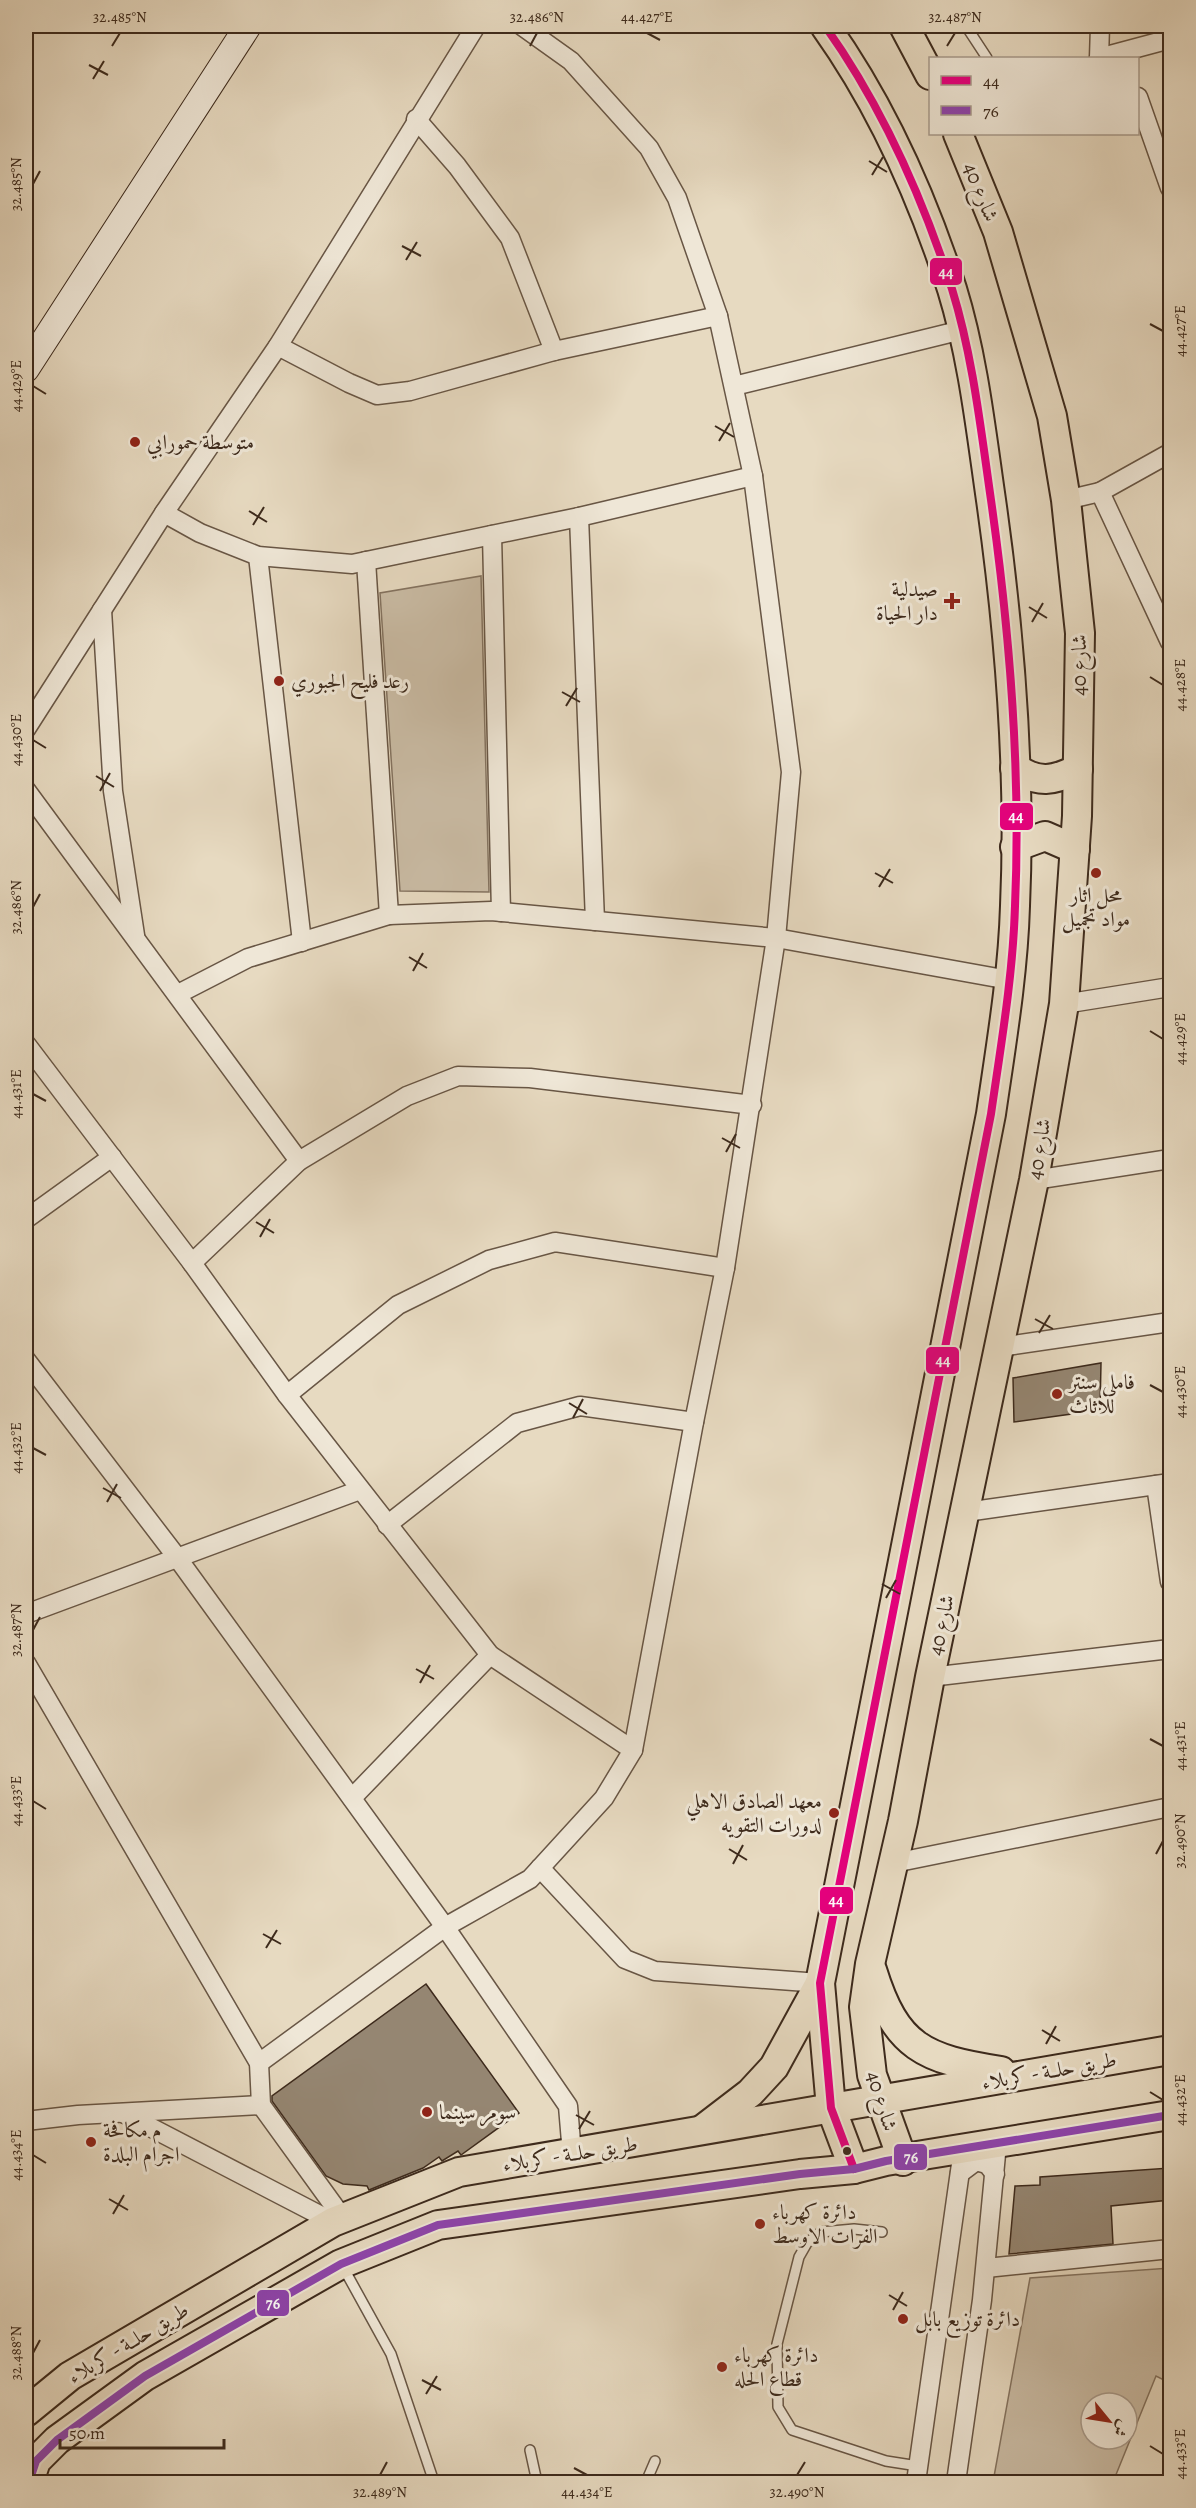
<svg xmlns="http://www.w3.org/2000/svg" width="1196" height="2508" viewBox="0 0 1196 2508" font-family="Alegreya,Amiri,serif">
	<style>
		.green { fill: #cabca5; stroke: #847360; stroke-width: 1.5; fill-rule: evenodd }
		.building { fill: #958672; stroke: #3d2a1c; stroke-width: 1.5 }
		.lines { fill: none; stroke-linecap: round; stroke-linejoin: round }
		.lane-casing { stroke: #685645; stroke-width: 12 }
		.street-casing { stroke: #685645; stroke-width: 21 }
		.secondary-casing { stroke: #3d2a1c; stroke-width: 28 }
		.primary-casing { stroke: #3d2a1c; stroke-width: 32 }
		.lane { stroke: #efe7d7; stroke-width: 9 }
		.street { stroke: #efe7d7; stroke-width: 18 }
		.secondary { stroke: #efe7d7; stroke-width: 26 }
		.primary { stroke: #e7dac1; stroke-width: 28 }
		.bus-1-casing { stroke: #efe7d7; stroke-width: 12 }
		.bus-2-casing { stroke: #efe7d7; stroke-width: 12 }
		.bus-1 { stroke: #e5007d; stroke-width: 8 }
		.bus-2 { stroke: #8e44ad; stroke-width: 8 }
		.ticks { fill: none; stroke: #3d2a1c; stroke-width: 2 }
		.poi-dot { fill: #8f2418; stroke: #efe7d7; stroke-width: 2 }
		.bus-dot { fill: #3d2a1c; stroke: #efe7d7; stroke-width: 2 }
		.labels { text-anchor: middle; stroke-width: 6; stroke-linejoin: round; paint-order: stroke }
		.street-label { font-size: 21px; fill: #3d2a1c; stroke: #efe7d7 }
		.poi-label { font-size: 21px; fill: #3d2a1c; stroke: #efe7d7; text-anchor: start }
		.line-badge { stroke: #efe7d7; stroke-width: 2 }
		.badge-label { font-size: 16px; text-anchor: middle; font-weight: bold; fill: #fff }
		.neatline { fill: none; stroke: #3d2a1c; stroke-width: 2 }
		.ticks-label { font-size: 15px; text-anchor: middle; fill: #3d2a1c }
	</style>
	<rect width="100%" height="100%" fill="#e7dac1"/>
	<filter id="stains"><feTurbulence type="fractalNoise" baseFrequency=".00333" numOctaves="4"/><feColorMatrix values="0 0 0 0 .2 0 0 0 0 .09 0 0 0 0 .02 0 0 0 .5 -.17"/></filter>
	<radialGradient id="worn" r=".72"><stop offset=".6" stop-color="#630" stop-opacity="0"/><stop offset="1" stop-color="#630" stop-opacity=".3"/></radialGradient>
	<g class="green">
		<path d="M 481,576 L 489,892 L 400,891 L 380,593 Z"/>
		<path d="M 1170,2268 L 1170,2383 L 1156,2376 L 1113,2482 L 993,2482 L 1030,2278 ZM 1091,2403 L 1127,2403 L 1127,2439 L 1091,2439 Z"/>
	</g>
	<g class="building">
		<path d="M 1101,1363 L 1100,1410 L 1014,1422 L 1013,1378 Z"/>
		<path d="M 426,1984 L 519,2113 L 461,2155 L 458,2151 L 442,2161 L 439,2157 L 423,2168 L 369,2190 L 367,2186 L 343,2184 L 326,2176 L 272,2101 L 272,2096 Z"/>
		<path d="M 1170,2168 L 1170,2200 L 1111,2206 L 1113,2244 L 1009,2254 L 1015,2186 L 1040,2185 L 1040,2177 Z"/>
	</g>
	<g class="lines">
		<g class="lane-casing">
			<g id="lane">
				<path d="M 966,26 L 987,58"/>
				<path d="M 882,2232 L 854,2229 L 821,2232 L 807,2243 L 799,2257 L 777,2344 L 778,2407 L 792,2430 L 886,2461 L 918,2466"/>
				<path d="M 343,2267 L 391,2354 L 434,2482"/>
				<path d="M 530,2450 L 537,2482"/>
				<path d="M 646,2482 L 655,2461"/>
			</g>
		</g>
		<g class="street-casing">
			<g id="street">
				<path d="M 1099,58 L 1170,39"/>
				<path d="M 1099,58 L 1100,26"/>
				<path d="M 1138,97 L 1170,188"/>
				<path d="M 416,119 L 457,166 L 510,238 L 554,351"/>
				<path d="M 278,346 L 349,383 L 377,395 L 410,391 L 554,351 L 718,316"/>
				<path d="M 734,386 L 962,330"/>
				<path d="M 1100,492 L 1170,453"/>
				<path d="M 1066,500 L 1100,492 L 1170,642"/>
				<path d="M 164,513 L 200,533 L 258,556 L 352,564 L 579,517 L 753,476"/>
				<path d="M 579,517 L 595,921"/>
				<path d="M 492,535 L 501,912"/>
				<path d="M 258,556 L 302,942"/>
				<path d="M 366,561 L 389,915"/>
				<path d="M 102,610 L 113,791 L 135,935"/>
				<path d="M 26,729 L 164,513 L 278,346 L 476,26"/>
				<path d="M 26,790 L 299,1161"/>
				<path d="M 178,994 L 248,958 L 389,915 L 491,911 L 776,938 L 1009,980"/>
				<path d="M 1064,1004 L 1170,987"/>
				<path d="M 26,1044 L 192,1263 L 287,1395 L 490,1655 L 633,1750"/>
				<path d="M 1034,1180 L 1170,1159"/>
				<path d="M 26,1219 L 112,1157"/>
				<path d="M 192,1263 L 299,1161 L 407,1096 L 458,1076 L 530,1078 L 752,1105"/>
				<path d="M 1000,1347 L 1170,1322"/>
				<path d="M 26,1360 L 176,1556 L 445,1927 L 568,2106 L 572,2154"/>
				<path d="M 287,1395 L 398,1305 L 489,1260 L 555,1242 L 725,1268"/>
				<path d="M 1156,1485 L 1170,1582"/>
				<path d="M 966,1512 L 1170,1483"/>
				<path d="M 387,1525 L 517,1423 L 580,1406 L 694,1422"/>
				<path d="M 26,1614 L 360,1490"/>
				<path d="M 26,1663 L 259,2063 L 261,2105 L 342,2217"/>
				<path d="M 930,1677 L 1170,1649"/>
				<path d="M 352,1798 L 490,1655"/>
				<path d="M 894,1863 L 1170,1807"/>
				<path d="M 540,1868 L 625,1959 L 655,1971 L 820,1983"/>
				<path d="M 259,2063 L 445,1927 L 530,1879 L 604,1798 L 633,1750 L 694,1422 L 725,1268 L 776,938 L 791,772 L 753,476 L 718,316 L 677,198 L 649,148 L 571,61 L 522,26"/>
				<path d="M 123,2113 L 333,2222"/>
				<path d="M 26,2121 L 78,2115 L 261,2105"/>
				<path d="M 960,2173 L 976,2161 L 987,2164 L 995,2174"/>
				<path d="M 986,2268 L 1170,2249"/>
				<path d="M 916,2482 L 963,2150"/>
				<path d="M 956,2482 L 982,2300 L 997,2144"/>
			</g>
		</g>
		<g class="secondary-casing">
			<path id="secondary" d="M 26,369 L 248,26"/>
		</g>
		<g class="primary-casing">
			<g id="primary">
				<path d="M 825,26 C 882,106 922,196 952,289 C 973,357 981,431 991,500 C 1010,634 1021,771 1015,906 C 1013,975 1001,1045 991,1114 L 820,1983 L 831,2108 L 854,2169"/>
				<path d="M 904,26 L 930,75"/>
				<path d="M 1015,768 C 1039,784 1053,781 1078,769"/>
				<path d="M 1015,847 L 1045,836 L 1075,849"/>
				<path d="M 872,1970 C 896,2048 924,2059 1001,2071"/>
				<path d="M 703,2129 L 750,2093 L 774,2067 L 820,1983"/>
				<path d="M 903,2161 L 872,2075 L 864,2007 L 870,1964 L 903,1821 L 930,1677 L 1034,1180 L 1064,1004 L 1077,816 L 1080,633 L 1066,500 L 1052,416 L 998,232 L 958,134"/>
				<path d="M 26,2412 L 70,2376 L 333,2222 L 459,2172 L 1170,2050"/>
				<path d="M 29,2482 L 36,2461 L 57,2440 L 145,2376 L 341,2264 L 438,2225 L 800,2174 L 854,2169 L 886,2161 L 1170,2115"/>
			</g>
		</g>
		<use href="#lane" class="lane"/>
		<use href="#street" class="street"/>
		<use href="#secondary" class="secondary"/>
		<use href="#primary" class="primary"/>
		<g class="bus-1-casing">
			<path id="bus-1" d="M 825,26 C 882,106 922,196 952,289 C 973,357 981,431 991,500 C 1010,634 1021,771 1015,906 C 1013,975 1001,1045 991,1114 L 820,1983 L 831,2108 L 854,2169"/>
		</g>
		<g class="bus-2-casing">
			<path id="bus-2" d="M 29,2482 L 36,2461 L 57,2440 L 145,2376 L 341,2264 L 438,2225 L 800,2174 L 854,2169 L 886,2161 L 1170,2115"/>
		</g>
		<use href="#bus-1" class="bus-1"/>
		<use href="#bus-2" class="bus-2"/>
	</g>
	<path class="ticks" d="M 647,33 L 660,40M 112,46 L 120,33M 530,46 L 537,33M 947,46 L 955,33M 89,65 L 108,75M 93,79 L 104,61M 869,161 L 887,172M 872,175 L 883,157M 33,184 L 40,171M 402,246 L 421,256M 406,260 L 417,242M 1150,324 L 1163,331M 33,386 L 46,394M 715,426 L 734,437M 719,441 L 730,423M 249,511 L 267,522M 253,525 L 264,507M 1029,607 L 1047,618M 1032,622 L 1043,603M 1150,677 L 1163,685M 562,692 L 580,702M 566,706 L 577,688M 33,740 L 46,748M 96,776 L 114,787M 100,791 L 110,773M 875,873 L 893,883M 879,887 L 890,869M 33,907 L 40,894M 409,957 L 427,968M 413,971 L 423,953M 1150,1031 L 1163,1039M 33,1094 L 46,1101M 722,1138 L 740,1148M 726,1152 L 736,1134M 256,1222 L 274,1233M 260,1237 L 270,1219M 1035,1319 L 1053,1329M 1039,1333 L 1050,1315M 1150,1385 L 1163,1392M 569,1403 L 587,1414M 573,1418 L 583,1399M 33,1448 L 46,1455M 103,1488 L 121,1498M 107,1502 L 117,1484M 882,1584 L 900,1594M 886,1598 L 896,1580M 33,1630 L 40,1617M 416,1669 L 434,1679M 420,1683 L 430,1665M 1150,1739 L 1163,1746M 33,1801 L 46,1809M 729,1849 L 747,1860M 1156,1854 L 1163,1841M 733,1864 L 743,1845M 263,1934 L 281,1944M 266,1948 L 277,1930M 1042,2030 L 1060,2041M 1046,2044 L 1056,2026M 1150,2092 L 1163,2100M 576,2115 L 594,2125M 579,2129 L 590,2111M 33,2155 L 46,2163M 109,2199 L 128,2210M 113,2214 L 124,2195M 889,2295 L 907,2306M 893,2310 L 903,2292M 33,2353 L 40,2340M 422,2380 L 441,2390M 426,2394 L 437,2376M 1150,2446 L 1163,2454M 574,2468 L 587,2475M 380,2475 L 387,2462M 797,2475 L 805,2462"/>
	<g class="poi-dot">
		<circle cx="135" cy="442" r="6"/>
		<path d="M949 592h6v6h6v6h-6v6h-6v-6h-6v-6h6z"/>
		<circle cx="279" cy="681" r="6"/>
		<circle cx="1096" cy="873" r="6"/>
		<circle cx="1057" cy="1394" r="6"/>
		<circle cx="834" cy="1813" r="6"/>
		<circle cx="427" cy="2112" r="6"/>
		<circle cx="91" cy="2142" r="6"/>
		<circle cx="760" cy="2224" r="6"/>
		<circle cx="903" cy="2319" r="6"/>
		<circle cx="722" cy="2367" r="6"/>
	</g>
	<circle class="bus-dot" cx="847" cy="2151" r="5"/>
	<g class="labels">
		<g class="street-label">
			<text transform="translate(981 192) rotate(68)" y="7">شارع 40</text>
			<text transform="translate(1079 665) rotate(-90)" y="7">شارع 40</text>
			<text transform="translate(1039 1149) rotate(-81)" y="7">شارع 40</text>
			<text transform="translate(941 1625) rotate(-78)" y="7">شارع 40</text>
			<text transform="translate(1049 2071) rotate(-10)" y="7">طريق حلــة - كربلاء</text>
			<text transform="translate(882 2101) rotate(73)" y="7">شارع 40</text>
			<text transform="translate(570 2154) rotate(-9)" y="7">طريق حلــة - كربلاء</text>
			<text transform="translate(128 2343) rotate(-31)" y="7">طريق حلــة - كربلاء</text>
		</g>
		<g class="poi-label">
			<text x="147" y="449">متوسطة حمورابي</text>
			<text x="938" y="596" text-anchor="end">صيدلية<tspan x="938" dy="24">دار الحياة</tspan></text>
			<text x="291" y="688">رعد فليح الجبوري</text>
			<text x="1096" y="902" text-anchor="middle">محل اثار<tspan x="1096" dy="24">مواد تجميل</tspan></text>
			<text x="1069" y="1389">فاملي سنتر<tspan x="1069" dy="24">للاثاث</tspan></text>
			<text x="822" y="1808" text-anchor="end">معهد الصادق الاهلي<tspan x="822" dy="24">لدورات التقويه</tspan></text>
			<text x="439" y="2119">سومر سينما</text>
			<text x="103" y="2137">م مكافحة<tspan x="103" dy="24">اجرام البلدة</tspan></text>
			<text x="772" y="2219">دائرة كهرباء<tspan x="772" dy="24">الفرات الاوسط</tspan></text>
			<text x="915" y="2326">دائرة توزيع بابل</text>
			<text x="734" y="2362">دائرة كهرباء<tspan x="734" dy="24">قطاع الحله</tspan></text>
		</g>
	</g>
	<g class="line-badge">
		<rect x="929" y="257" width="34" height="29" rx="6" fill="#e5007d"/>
		<rect x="999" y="802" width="35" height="29" rx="6" fill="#e5007d"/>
		<rect x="925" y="1346" width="35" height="29" rx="6" fill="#e5007d"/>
		<rect x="819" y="1886" width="35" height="29" rx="6" fill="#e5007d"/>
		<rect x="893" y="2143" width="35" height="28" rx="6" fill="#8e44ad"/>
		<rect x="256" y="2289" width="34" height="28" rx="6" fill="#8e44ad"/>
	</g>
	<g class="badge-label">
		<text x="946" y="278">44</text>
		<text x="1016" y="822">44</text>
		<text x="943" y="1366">44</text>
		<text x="836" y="1906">44</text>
		<text x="911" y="2163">76</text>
		<text x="273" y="2309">76</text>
	</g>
	<rect width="1196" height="2508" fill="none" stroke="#e7dac1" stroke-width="66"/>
	<rect x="929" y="57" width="210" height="78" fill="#efe7d7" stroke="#a89b8c" stroke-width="1.5"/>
	<rect x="941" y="76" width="30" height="9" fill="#e5007d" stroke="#a89b8c" stroke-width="1.5"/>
	<text x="983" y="87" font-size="18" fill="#3d2a1c">44</text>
	<rect x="941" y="106" width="30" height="9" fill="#8e44ad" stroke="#a89b8c" stroke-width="1.5"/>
	<text x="983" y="117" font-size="18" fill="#3d2a1c">76</text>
	<g transform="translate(1109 2421) rotate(120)"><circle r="28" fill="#efe7d7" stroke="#a89b8c" stroke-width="1.5"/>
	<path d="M0-4.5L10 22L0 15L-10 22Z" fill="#8f2418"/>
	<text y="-9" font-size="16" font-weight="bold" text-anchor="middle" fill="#3d2a1c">ش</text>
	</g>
	<path d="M60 2439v9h164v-9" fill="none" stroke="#3d2a1c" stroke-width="3"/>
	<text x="69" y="2439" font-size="18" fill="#3d2a1c" stroke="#efe7d7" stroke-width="4.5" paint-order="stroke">50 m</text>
	<rect x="33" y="33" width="1130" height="2442" class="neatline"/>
	<g class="ticks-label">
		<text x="120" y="22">32.485°N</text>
		<text x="537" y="22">32.486°N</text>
		<text x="647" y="22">44.427°E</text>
		<text x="955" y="22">32.487°N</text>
		<text transform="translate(16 184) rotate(-90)" y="5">32.485°N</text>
		<text transform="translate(1180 331) rotate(-90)" y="5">44.427°E</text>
		<text transform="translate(16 386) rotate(-90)" y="5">44.429°E</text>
		<text transform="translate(1180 685) rotate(-90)" y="5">44.428°E</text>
		<text transform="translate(16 740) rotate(-90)" y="5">44.430°E</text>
		<text transform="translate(16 907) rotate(-90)" y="5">32.486°N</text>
		<text transform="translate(1180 1039) rotate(-90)" y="5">44.429°E</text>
		<text transform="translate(16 1094) rotate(-90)" y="5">44.431°E</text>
		<text transform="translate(1180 1392) rotate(-90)" y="5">44.430°E</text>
		<text transform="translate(16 1448) rotate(-90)" y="5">44.432°E</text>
		<text transform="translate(16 1630) rotate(-90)" y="5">32.487°N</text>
		<text transform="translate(1180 1746) rotate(-90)" y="5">44.431°E</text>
		<text transform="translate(16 1801) rotate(-90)" y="5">44.433°E</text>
		<text transform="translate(1180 1841) rotate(-90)" y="5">32.490°N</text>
		<text transform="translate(1180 2100) rotate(-90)" y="5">44.432°E</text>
		<text transform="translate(16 2155) rotate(-90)" y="5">44.434°E</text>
		<text transform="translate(16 2353) rotate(-90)" y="5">32.488°N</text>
		<text transform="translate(1180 2454) rotate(-90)" y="5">44.433°E</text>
		<text x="380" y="2497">32.489°N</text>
		<text x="587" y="2497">44.434°E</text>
		<text x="797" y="2497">32.490°N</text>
	</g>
	<rect width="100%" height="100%" filter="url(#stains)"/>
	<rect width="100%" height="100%" fill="url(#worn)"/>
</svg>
